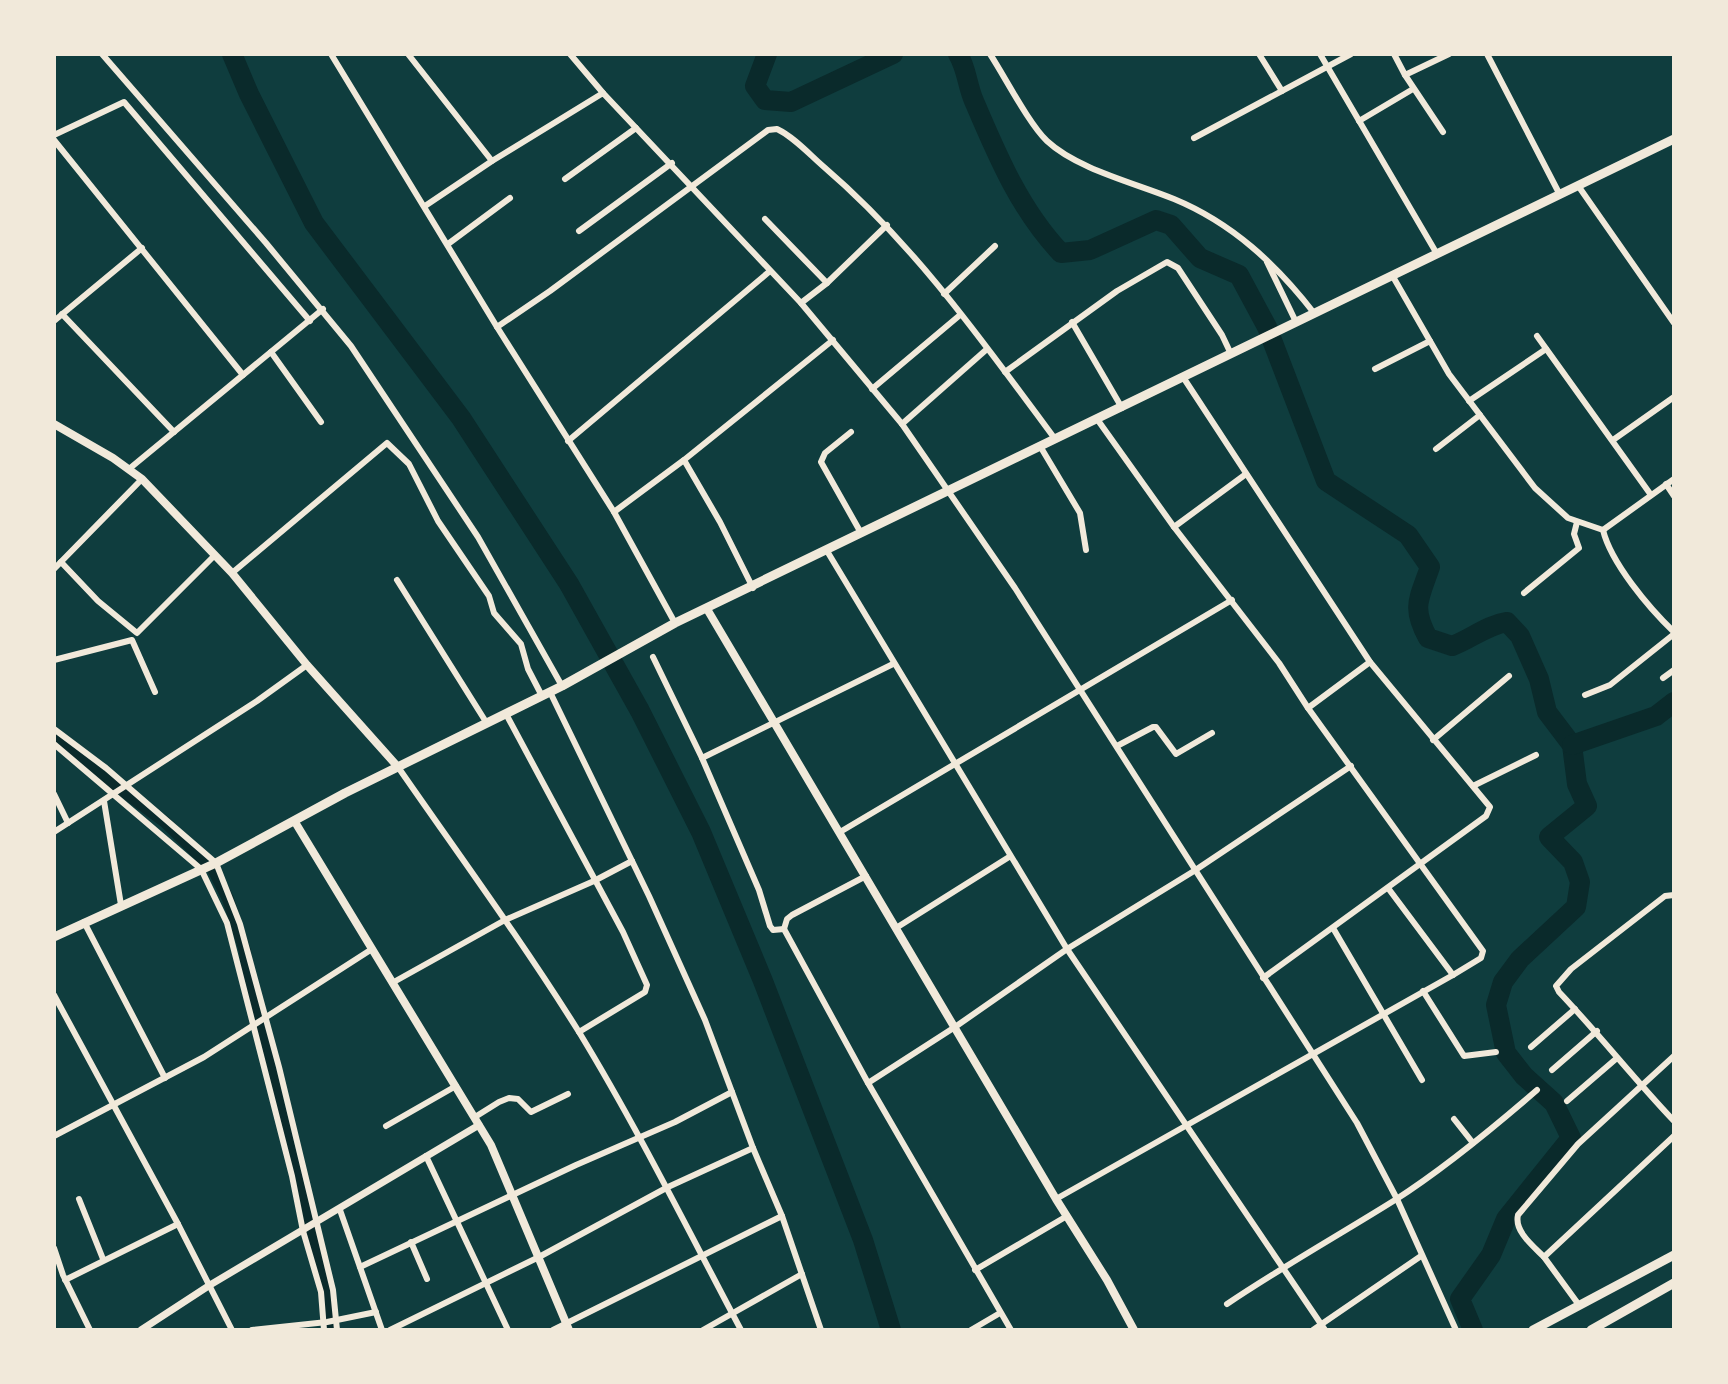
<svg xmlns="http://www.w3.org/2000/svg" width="1728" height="1384" viewBox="0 0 1728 1384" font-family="'Roboto Serif',serif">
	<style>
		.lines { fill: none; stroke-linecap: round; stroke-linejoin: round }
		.canal { stroke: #0a2a2b; stroke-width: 12 }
		.river { stroke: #0a2a2b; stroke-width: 20 }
		.minor { stroke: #f1e9da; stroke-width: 6 }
		.tertiary { stroke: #f1e9da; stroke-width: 7 }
		.secondary { stroke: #f1e9da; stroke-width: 8 }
		.primary { stroke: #f1e9da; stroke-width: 9 }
	</style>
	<rect width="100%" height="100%" fill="#0f3d3e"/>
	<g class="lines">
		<path class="canal" d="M 54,740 L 165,822 L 213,869 L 228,899 L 245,951 L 248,979 L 308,1224 L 330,1293 L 332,1330"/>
		<g class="river">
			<path d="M 232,54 L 249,94 L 314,223 L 461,418 L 569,584 L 640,711 L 701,832 L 763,981 L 863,1240 L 891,1330"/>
			<path d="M 767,54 L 755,86 L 765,100 L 791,102 L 893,54"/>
			<path d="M 958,54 C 967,69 967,85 974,101 C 997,155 1020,210 1061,253 L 1090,250 L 1156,220 L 1171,225 L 1200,258 L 1239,275 L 1267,327 L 1326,481 L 1408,535 L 1430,567 C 1419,599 1411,607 1428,638 L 1452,646 C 1471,639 1487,625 1507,622 L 1520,636 L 1539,679 L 1547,712 L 1572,745 L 1577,784 L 1587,806 L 1549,837 L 1573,862 L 1580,882 L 1576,907 L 1520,959 L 1503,982 L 1496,1005 L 1506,1053 L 1524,1076 L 1554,1103 L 1571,1138 L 1506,1219 L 1491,1255 L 1460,1299 L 1473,1330"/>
			<path d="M 1572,745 L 1656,716 L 1674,702"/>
		</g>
		<g class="minor">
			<path d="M 102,54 L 266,243 L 351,346 L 478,537 L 562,686"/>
			<path d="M 331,54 L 497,327 L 614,512 L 675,623"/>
			<path d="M 408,54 L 492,161"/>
			<path d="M 570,54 L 603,93"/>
			<path d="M 990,54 C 1005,77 1029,124 1047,141 C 1077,169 1135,183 1174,199 C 1232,223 1276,264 1314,313"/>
			<path d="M 1259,54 L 1282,91"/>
			<path d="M 1320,54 L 1437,254"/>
			<path d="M 1394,54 L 1405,75 L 1449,54"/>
			<path d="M 1487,54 L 1560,195"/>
			<path d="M 1405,75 L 1443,132"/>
			<path d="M 1359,121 L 1413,89"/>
			<path d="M 54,135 L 124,102 L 310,321"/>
			<path d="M 1194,138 L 1351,54"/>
			<path d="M 54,140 L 243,375"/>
			<path d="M 565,179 L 636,128"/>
			<path d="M 1579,187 L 1674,323"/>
			<path d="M 425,206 L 492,161 L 603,93 L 801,303 L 902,424 L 1015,588 L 1357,1123 L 1397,1199 L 1456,1330"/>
			<path d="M 765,219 L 827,283"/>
			<path d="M 579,231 L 672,163"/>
			<path d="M 448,244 L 510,198"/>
			<path d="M 1267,262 L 1296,322"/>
			<path d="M 1392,275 L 1449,374 L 1535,488 L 1568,518 L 1603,530 C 1611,563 1649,608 1674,632"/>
			<path d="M 944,294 L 995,246"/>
			<path d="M 801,303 L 827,283 L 887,225"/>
			<path d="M 62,314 L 174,432"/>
			<path d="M 54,321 L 142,248"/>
			<path d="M 1072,322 L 1122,408"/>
			<path d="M 497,327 L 550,291 L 768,130 L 777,129 C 794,137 810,155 824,167 C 915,245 984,343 1055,439"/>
			<path d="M 1537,336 L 1651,495"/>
			<path d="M 271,352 L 321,422"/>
			<path d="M 1375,369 L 1430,341"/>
			<path d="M 1005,372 L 1117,291 L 1167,262 L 1178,268 L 1222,335 L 1231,354"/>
			<path d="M 1183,377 L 1370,662 L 1490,807 L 1486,816 L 1263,978"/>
			<path d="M 872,389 L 960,315"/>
			<path d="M 1469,401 L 1546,349"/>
			<path d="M 902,424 L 987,349"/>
			<path d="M 851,432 L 825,453 L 821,462 L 861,533"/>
			<path d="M 1613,440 L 1674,397"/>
			<path d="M 568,441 L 770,271"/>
			<path d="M 1040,446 L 1080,513 L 1086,550"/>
			<path d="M 1436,449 L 1480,415"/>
			<path d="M 684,460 L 720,522 L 753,588"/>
			<path d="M 129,469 L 323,309"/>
			<path d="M 1666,484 L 1674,496"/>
			<path d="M 614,512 L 684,460 L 833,340"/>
			<path d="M 1174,527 L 1246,474"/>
			<path d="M 1603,530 L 1674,479"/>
			<path d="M 827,551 L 1067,949 L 1325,1330"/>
			<path d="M 61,562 L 98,601 L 137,633 L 215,555"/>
			<path d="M 54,569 L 142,479"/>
			<path d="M 232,573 L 387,443 L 409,464 L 438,521 L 489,596 L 494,613 L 521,644 L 528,669 L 542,696"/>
			<path d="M 397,580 L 486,722"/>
			<path d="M 1524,593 L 1579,548 L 1574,534 L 1577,522"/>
			<path d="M 653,657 L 702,758 L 759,890 L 770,926 L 773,930 L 784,929"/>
			<path d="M 54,660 L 132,640 L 155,692"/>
			<path d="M 1663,678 L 1674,670"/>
			<path d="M 550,692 L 649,896 L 705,1020 L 753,1148 L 782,1216 L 821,1330"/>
			<path d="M 1585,695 L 1610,685 L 1674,634"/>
			<path d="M 1308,708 L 1370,662"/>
			<path d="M 506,714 L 623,932 L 647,985 L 645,992 L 579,1032"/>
			<path d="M 54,729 L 106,768 L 216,863 L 240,924 L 279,1067 L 333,1290 L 337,1330"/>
			<path d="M 1433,740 L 1509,676"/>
			<path d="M 54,744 L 201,869 L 227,923 L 292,1176 L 303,1231 L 321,1292 L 324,1330"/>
			<path d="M 1117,746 L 1153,727 L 1156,727 L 1176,754 L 1212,733"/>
			<path d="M 702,758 L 893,664"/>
			<path d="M 398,767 C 459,855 522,941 579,1032 C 638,1129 688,1230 741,1330"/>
			<path d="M 1473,786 L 1536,755"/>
			<path d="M 54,794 L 68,823"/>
			<path d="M 104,801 L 121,905"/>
			<path d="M 54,832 L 257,701 L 307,665"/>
			<path d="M 840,832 L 1232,600"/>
			<path d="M 1388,888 L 1453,975"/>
			<path d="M 1674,895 L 1665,896 L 1571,969 L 1556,986 L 1559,992 C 1599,1034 1634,1079 1674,1121"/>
			<path d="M 84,922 L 165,1078"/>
			<path d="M 896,928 L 1009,857"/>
			<path d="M 1333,928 L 1422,1080"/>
			<path d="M 784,929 L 868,1083 L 1011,1330"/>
			<path d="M 784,929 L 787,919 L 792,915 L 866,876"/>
			<path d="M 392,983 L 505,920 L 594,881 L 632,861"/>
			<path d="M 1423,991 L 1464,1056 L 1496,1052"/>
			<path d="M 54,995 L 178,1224 L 232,1330"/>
			<path d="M 1531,1047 L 1575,1009"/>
			<path d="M 1552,1070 L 1597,1031"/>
			<path d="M 868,1083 L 955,1027 L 1067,949 L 1194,871 L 1351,766"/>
			<path d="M 1567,1101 L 1617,1058"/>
			<path d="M 475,1117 L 499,1102 L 509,1098 L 518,1099 L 531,1112 L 568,1094"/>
			<path d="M 1454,1119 L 1473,1143"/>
			<path d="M 386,1126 L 456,1086"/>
			<path d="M 54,1136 L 204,1057 L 372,949"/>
			<path d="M 426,1156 L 508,1330"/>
			<path d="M 79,1199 L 103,1259"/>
			<path d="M 1056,1199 L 1453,975 L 1481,958 L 1483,951 L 1308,708 L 1279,663 L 1174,527 L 1097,419"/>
			<path d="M 340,1210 L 382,1330"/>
			<path d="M 411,1242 L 427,1279"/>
			<path d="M 54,1248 L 63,1275 L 90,1330"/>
			<path d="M 1544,1257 C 1533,1246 1514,1231 1518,1215 L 1578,1144 L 1674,1056"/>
			<path d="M 360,1267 L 576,1165 L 675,1122 L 732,1092"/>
			<path d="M 975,1270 L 1067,1216"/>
			<path d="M 65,1280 L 178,1224"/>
			<path d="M 1227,1304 C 1282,1267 1339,1235 1395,1200 C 1445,1168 1492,1129 1537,1090"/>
			<path d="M 1579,1305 L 1544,1257 L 1674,1136"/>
			<path d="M 252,1330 L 327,1322 L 376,1312"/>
			<path d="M 390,1330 L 539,1257 L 668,1187 L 753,1148"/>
			<path d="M 553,1330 L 782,1216"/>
			<path d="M 703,1330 L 802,1274"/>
			<path d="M 971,1330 L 1000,1313"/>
			<path d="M 1313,1330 L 1421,1256"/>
		</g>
		<path class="tertiary" d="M 141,1330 L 210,1285 L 479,1125"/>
		<g class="secondary">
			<path d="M 54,424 L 113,458 L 142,479 L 232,573 L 307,665 L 398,767"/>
			<path d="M 707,609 L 1056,1199 L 1107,1280 L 1134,1330"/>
			<path d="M 295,822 L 491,1145 L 569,1330"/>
		</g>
		<g class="primary">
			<path d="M 54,937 L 216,863 L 345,793 L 562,686 L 675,623 L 1674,139"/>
			<path d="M 1533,1330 L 1674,1255"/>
			<path d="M 1591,1330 L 1674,1283"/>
		</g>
	</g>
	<rect width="1728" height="1384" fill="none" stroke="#f1e9da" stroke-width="112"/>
</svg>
